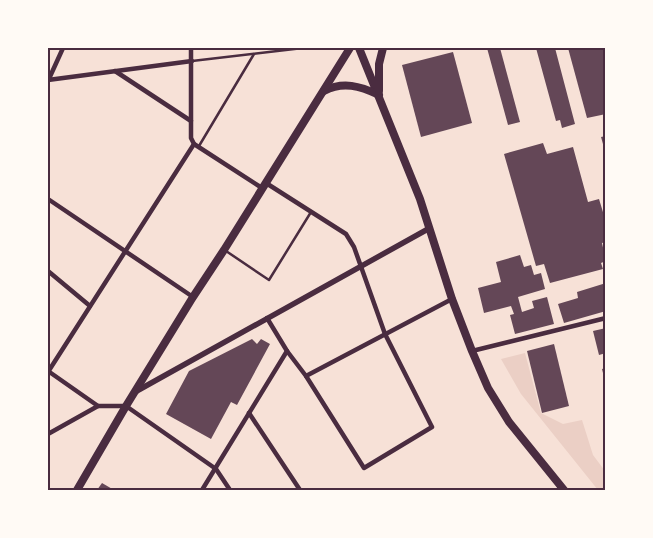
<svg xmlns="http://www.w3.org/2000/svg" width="653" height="538" viewBox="0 0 653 538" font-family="Montserrat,sans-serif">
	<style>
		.green { fill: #ebcfc5 }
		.building { fill: #644757 }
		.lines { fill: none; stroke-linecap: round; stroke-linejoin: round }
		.service { stroke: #4a2c40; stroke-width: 2.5 }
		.minor { stroke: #4a2c40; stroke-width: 4.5 }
		.tertiary { stroke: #4a2c40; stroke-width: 5.5 }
		.primary { stroke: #4a2c40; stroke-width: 8 }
		.neatline { fill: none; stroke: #4a2c40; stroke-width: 2 }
	</style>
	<rect width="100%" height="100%" fill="#f7e1d7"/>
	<path class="green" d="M 525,353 L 541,413 L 563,424 L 582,420 L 593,455 L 605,471 L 605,490 L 598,490 L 521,394 L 501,359 Z"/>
	<g class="building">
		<path d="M 487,48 L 500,48 L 520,122 L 508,125 Z"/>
		<path d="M 536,48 L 555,48 L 575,124 L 562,128 L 560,120 L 556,121 Z"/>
		<path d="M 568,48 L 606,48 L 606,114 L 587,118 Z"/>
		<path d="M 453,52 L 472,123 L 421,137 L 402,65 Z"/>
		<path d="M 606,136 L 606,150 L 605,151 L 601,137 Z"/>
		<path d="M 543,143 L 547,154 L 573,147 L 588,202 L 599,199 L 606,222 L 606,242 L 602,243 L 606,261 L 601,263 L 603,269 L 550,283 L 544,264 L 536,266 L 504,154 Z"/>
		<path d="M 520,255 L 524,267 L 531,265 L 534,275 L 541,273 L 545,289 L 518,297 L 522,312 L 534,308 L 532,301 L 547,297 L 554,324 L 515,334 L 510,315 L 514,314 L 511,306 L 484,313 L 478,288 L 501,282 L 496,262 Z"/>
		<path d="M 606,283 L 606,311 L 564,323 L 558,304 L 578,298 L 577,292 Z"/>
		<path d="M 606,328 L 606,353 L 599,355 L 593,331 Z"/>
		<path d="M 252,339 L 257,344 L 261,339 L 270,344 L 237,405 L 231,402 L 211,439 L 166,414 L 189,371 Z"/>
		<path d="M 554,344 L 569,406 L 542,413 L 527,351 Z"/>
		<path d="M 606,368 L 606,381 L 605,381 L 602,369 Z"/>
		<path d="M 102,483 L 114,490 L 97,490 Z"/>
	</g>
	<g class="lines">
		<g class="service">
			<path d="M 192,61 L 303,48"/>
			<path d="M 199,146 L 254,54"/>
			<path d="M 226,251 L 269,280 L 311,212"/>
		</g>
		<g class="minor">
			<path d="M 115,71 L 191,121"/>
			<path d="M 48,80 L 192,61"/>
			<path d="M 48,81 L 63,48"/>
			<path d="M 194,144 L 262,188"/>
			<path d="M 266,183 L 346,234 L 354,247 L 385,334 L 432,427 L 364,468 L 306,376 L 287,351 L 267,318"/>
			<path d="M 48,199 L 193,297"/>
			<path d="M 48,271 L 90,306"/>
			<path d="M 472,351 L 606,318"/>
			<path d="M 48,371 L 98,406 L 126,406 L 216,469 L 230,490"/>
			<path d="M 48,372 L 194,144 L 191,138 L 191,48"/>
			<path d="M 306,376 L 452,299"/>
			<path d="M 249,413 L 300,490"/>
			<path d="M 48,434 L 98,406"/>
			<path d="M 202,490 L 287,351"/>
		</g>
		<path class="tertiary" d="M 135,392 L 428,229"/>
		<g class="primary">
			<path d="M 359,48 L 420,199 L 452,299 L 472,351 L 488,388 L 509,422 L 564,490"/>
			<path d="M 324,91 C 343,81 360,86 379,95"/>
			<path d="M 379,91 L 379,64 L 383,48"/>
			<path d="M 77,490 L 126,406 L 193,297 L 224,250 L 350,48"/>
		</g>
	</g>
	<rect width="653" height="538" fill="none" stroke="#fffaf5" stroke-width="98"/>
	<rect x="49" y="49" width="555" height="440" class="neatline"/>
</svg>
